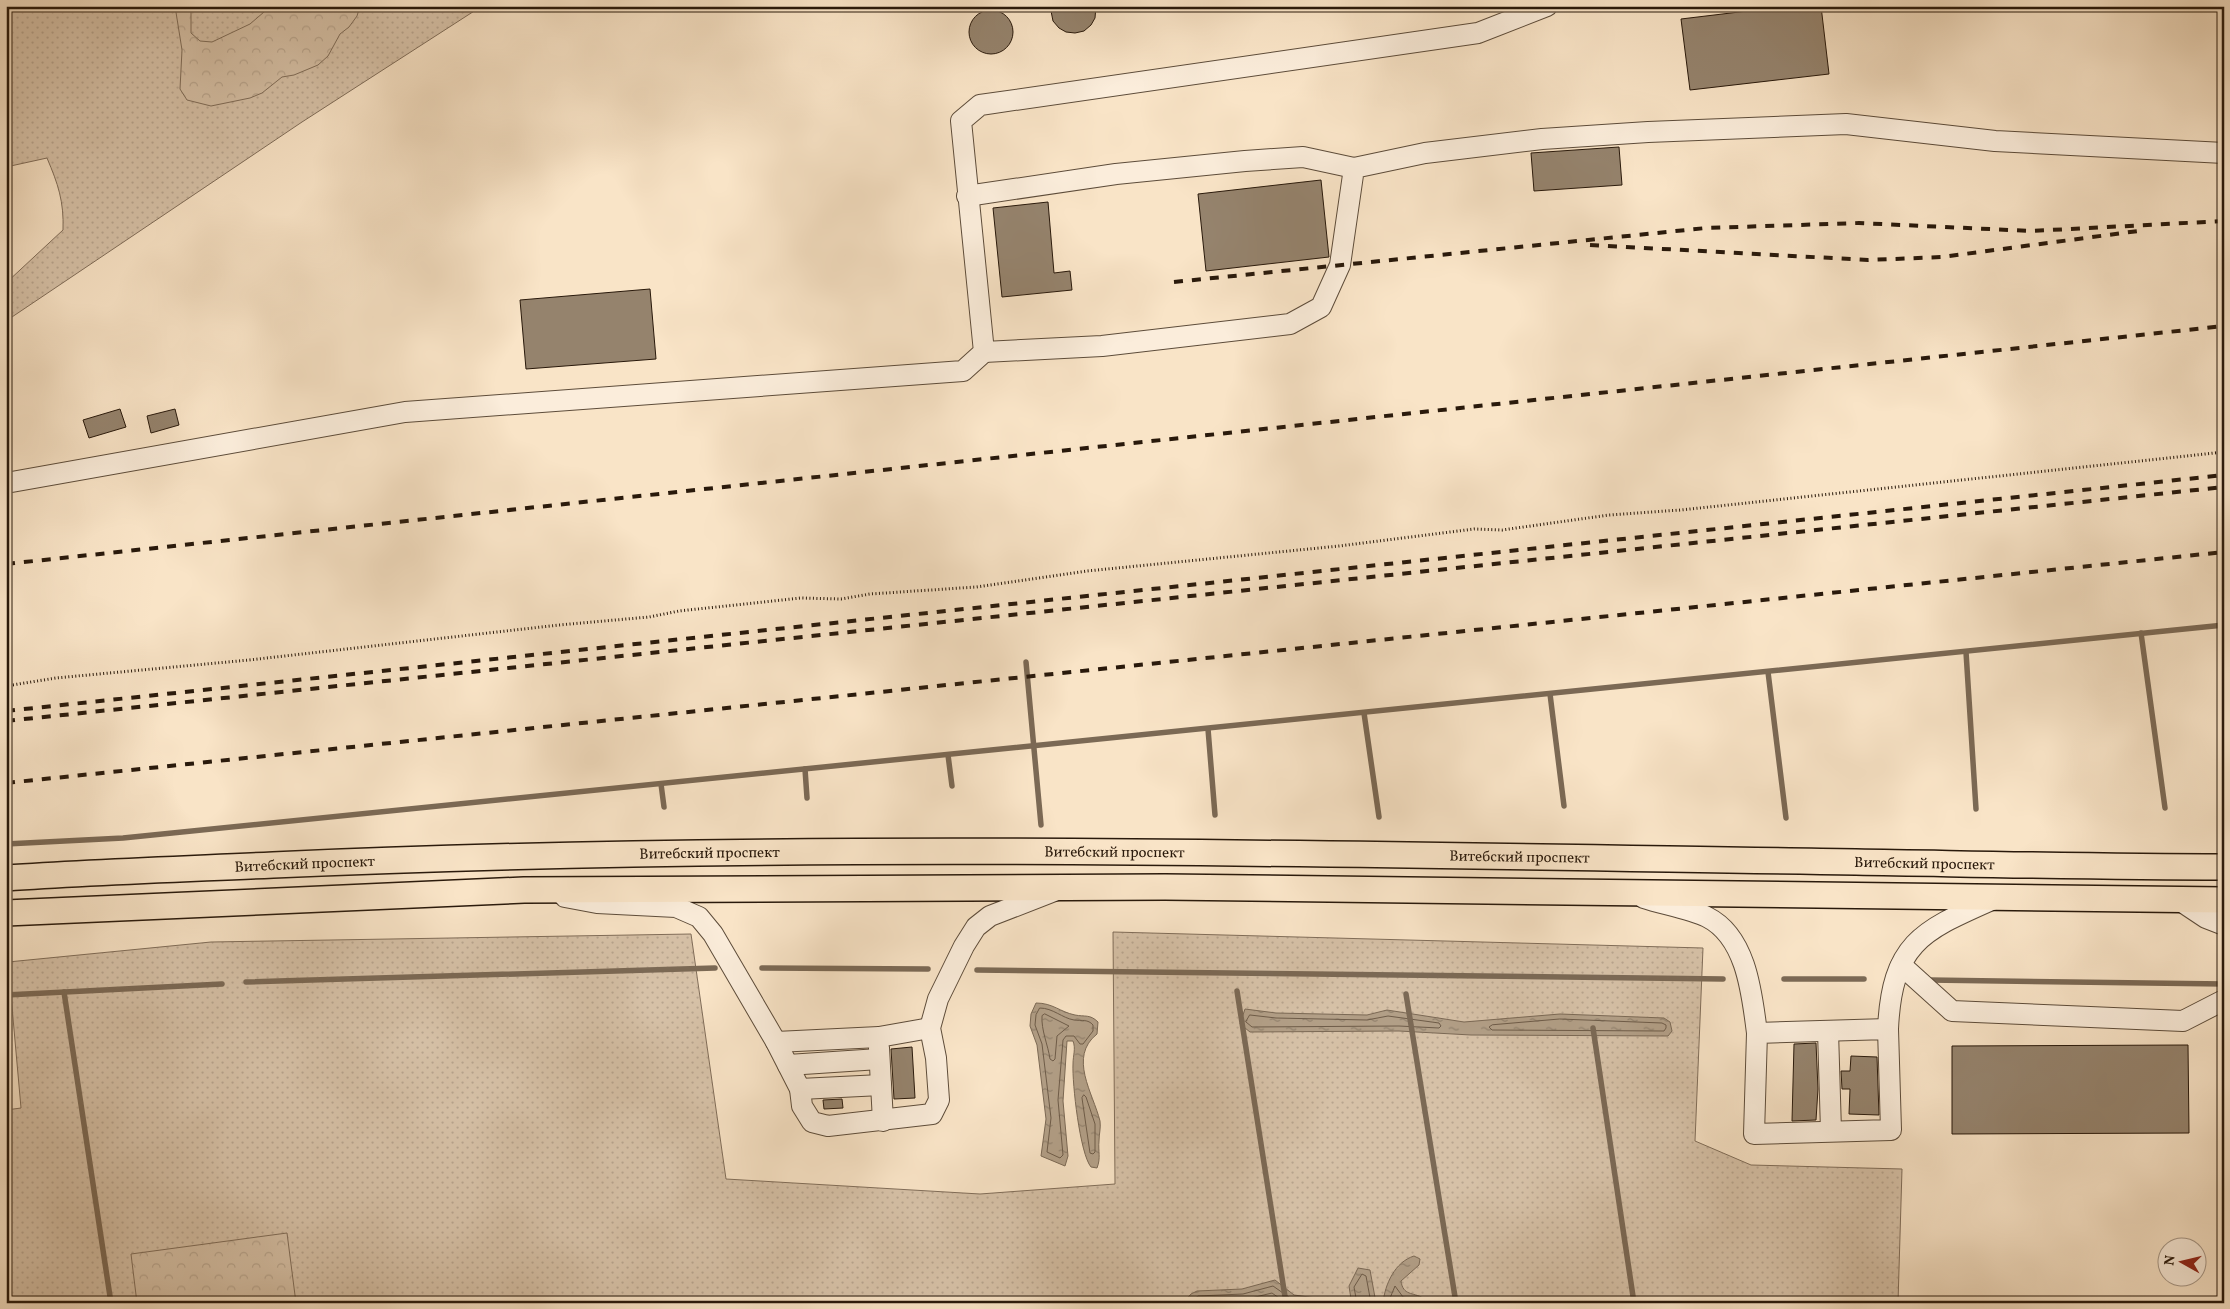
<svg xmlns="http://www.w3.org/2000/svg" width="2230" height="1309" viewBox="0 0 2230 1309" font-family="Vollkorn,serif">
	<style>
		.green { fill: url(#green-dots); stroke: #806d59 }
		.forest { fill: url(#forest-crowns); stroke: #806d59 }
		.water { fill: url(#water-ripples); stroke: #7b6955 }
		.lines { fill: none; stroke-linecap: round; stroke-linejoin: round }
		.shore { stroke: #6e5c49; stroke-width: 1 }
		.stream { stroke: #7b6955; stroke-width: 5.5 }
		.building { fill: #95836d; stroke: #29190b }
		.minor-casing { stroke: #5d4c3a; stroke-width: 22 }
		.major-casing { stroke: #29190b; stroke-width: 28 }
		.path { stroke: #29190b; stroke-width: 3; stroke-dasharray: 1 2.5; stroke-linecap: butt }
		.minor { stroke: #fbeddb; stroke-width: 20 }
		.major { stroke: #f9e4c7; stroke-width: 25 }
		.rail { stroke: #29190b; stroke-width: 4; stroke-dasharray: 9 9; stroke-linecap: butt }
		.labels { text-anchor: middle; stroke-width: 4.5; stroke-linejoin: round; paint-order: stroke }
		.street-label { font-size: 15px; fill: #29190b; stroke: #fbeddb }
	</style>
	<defs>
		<pattern id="green-dots" width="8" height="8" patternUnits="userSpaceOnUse" patternTransform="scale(1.25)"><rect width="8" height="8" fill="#d6c1a7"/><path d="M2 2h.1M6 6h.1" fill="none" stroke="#b8a58e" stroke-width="1.8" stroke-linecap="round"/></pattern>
		<pattern id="forest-crowns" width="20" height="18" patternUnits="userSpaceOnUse" patternTransform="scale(1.25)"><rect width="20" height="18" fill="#d6c1a7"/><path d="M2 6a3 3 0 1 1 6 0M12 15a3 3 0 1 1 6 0" fill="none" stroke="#b8a58e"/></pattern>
		<pattern id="water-ripples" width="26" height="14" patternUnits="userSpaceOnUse" patternTransform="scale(1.25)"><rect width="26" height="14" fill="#b29f87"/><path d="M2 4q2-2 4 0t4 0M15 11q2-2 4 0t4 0" fill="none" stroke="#91816d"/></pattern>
	</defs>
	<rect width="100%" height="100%" fill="#f9e4c7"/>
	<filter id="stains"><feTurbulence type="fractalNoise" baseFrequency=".004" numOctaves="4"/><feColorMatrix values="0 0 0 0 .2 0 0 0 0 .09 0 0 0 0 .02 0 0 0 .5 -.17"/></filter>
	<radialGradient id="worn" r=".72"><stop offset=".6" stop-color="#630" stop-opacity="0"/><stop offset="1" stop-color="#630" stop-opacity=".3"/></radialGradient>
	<g class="green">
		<path d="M 6,6 L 482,6 L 302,122 L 6,321 L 6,283 L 63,230 C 64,201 58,184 47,158 L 6,167 Z"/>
		<path d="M 1113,932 L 1703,948 L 1695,1141 L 1751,1165 L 1902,1169 L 1898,1303 L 6,1303 L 6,1110 L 21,1108 L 8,962 L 211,942 L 691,934 L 726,1179 L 980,1194 L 1115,1184 Z"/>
	</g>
	<g class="forest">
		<path d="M 175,6 L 191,6 L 191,33 L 200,41 L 212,42 L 250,24 L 271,6 L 360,6 L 357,16 L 349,27 L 340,34 L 328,56 L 318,65 L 294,75 L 282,77 L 262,93 L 250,98 L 211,106 L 187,100 L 180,89 L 182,50 Z"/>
		<path d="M 287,1233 L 296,1303 L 137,1303 L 131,1254 Z"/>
	</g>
	<g class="water">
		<path d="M 1036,1003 C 1053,1003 1060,1012 1075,1015 C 1085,1017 1090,1014 1098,1022 L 1097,1034 C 1068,1057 1093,1093 1100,1121 C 1101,1128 1099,1134 1099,1141 C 1098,1151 1101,1158 1097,1168 L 1091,1167 C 1080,1154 1072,1083 1073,1064 C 1073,1055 1076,1049 1073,1041 L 1067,1041 L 1063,1101 L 1068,1156 L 1065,1166 L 1041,1156 L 1046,1119 L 1037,1045 L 1030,1026 L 1031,1014 Z"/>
		<path d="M 1245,1009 L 1276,1013 L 1367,1015 L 1387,1010 L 1464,1022 L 1560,1014 L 1664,1018 L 1670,1022 L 1672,1031 L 1668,1036 L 1471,1035 L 1399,1031 L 1250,1032 L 1240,1024 Z"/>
		<path d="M 1414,1256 L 1420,1259 L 1419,1265 L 1401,1281 C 1403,1296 1413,1292 1423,1298 L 1425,1303 L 1383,1303 C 1385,1284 1395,1262 1414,1256 Z"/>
		<path d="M 1358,1268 L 1370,1270 L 1376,1303 L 1183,1303 L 1191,1294 L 1197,1291 L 1242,1289 L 1275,1280 L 1294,1295 L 1346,1302 L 1351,1299 L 1349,1286 Z"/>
	</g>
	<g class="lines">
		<g class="shore">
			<path d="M 1040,1008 C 1053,1008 1062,1018 1074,1020 C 1082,1021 1088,1019 1093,1025 L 1093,1031 L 1083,1044 L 1080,1044 L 1074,1036 L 1066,1036 L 1063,1040 L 1058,1100 L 1063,1155 L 1060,1158 L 1047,1152 L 1051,1118 L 1042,1044 L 1035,1025 L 1036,1015 Z"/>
			<path d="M 1045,1014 L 1069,1026 L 1057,1036 L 1055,1059 L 1053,1061 L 1050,1059 C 1048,1045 1041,1030 1042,1016 Z"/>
			<path d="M 1250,1015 L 1276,1018 L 1367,1020 L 1388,1016 L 1439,1023 L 1441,1026 L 1439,1028 L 1399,1026 L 1252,1027 L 1246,1022 Z"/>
			<path d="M 1560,1019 L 1662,1023 L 1666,1025 L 1666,1028 L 1664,1031 L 1492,1030 L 1489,1027 L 1492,1025 Z"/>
			<path d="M 1084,1095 L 1086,1097 L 1095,1124 L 1095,1152 L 1093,1154 L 1090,1153 L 1082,1098 Z"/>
			<path d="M 1189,1303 L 1198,1296 L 1243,1294 L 1273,1286 L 1293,1300 L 1311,1303"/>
			<path d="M 1198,1303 L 1243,1300 L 1272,1293 L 1286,1303"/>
			<path d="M 1354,1303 L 1356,1298 L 1354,1287 L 1362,1274 L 1366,1276 L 1371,1303"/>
			<path d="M 1388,1303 L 1395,1286 L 1403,1297 L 1416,1300 L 1420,1303"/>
		</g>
		<g class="stream">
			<path d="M 2141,633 L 2165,808"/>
			<path d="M 1966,652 L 1976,809"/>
			<path d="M 1026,662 L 1041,825"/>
			<path d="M 1768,672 L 1786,818"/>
			<path d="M 1550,694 L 1564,806"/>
			<path d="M 1364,713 L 1379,817"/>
			<path d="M 1208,729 L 1215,815"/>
			<path d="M 948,755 L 952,786"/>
			<path d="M 805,769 L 807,798"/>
			<path d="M 661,784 L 664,807"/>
			<path d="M 6,844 L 123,838 L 2224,625"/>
			<path d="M 762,968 L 928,969"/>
			<path d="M 977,970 L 1723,979"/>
			<path d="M 1784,979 L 1864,979"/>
			<path d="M 1929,980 L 2224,984"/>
			<path d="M 246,982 L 715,968"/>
			<path d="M 1237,991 L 1286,1303"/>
			<path d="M 64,992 L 111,1303"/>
			<path d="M 1406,994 L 1456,1303"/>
			<path d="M 6,995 L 222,984"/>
			<path d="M 1593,1028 L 1634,1303"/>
		</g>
	</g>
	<g class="building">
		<path d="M 1050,6 L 1096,6 L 1095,18 L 1091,25 L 1084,31 L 1075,33 L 1066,32 L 1059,28 L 1053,21 Z"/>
		<path d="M 1789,6 L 1821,6 L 1829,74 L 1690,90 L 1681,19 Z"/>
		<circle cx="991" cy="32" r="22"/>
		<path d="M 1619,147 L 1622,185 L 1534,191 L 1531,153 Z"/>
		<path d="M 1321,180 L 1329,257 L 1206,271 L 1198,194 Z"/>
		<path d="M 1048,202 L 1054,273 L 1070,271 L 1072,290 L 1002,297 L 993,208 Z"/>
		<path d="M 650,289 L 656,359 L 526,369 L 520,300 Z"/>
		<path d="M 120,409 L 126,427 L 89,438 L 83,420 Z"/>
		<path d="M 175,409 L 179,425 L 151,433 L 147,416 Z"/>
		<path d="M 1816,1043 L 1818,1089 L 1816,1120 L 1792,1121 L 1794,1044 Z"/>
		<path d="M 2188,1045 L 2189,1133 L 1952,1134 L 1952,1046 Z"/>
		<path d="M 912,1047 L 915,1098 L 894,1099 L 891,1049 Z"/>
		<path d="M 1851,1056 L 1877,1057 L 1879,1115 L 1849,1114 L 1850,1089 L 1842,1089 L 1841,1071 L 1850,1071 Z"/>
		<path d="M 842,1099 L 843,1108 L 824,1109 L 823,1100 Z"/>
	</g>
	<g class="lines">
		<g class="minor-casing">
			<g id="minor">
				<path d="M 967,196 L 1116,174 L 1245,161 L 1303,157 L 1354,168"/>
				<path d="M 984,352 L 1102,346 L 1290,324 L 1321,307 L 1340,265 L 1354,168 L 1425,153 L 1542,139 L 1648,132 L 1846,124 L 1995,141 L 2224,153"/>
				<path d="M 6,483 L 405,412 L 963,371 L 984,352 L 961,121 L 980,105 L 1478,33 L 1547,6"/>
				<path d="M 565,897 L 597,903 L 676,907 L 699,917 L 713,934 L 776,1042 L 800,1089 L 802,1106 L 812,1122 L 828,1126 L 932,1114 L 939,1100 L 936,1058 L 930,1028 L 938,999 L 964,946 L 976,927 L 990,916 L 1057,890"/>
				<path d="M 1644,898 C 1662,904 1691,909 1707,917 C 1747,937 1752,995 1757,1033"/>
				<path d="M 2179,900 L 2206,918 L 2224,925"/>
				<path d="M 1901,965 L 1952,1011 L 2183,1021 L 2224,1000"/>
				<path d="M 1888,1029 L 1891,1130 L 1754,1134 L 1757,1033 Z"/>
				<path d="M 1888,1029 C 1892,941 1924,930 1996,898"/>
				<path d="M 1828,1031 L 1831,1131"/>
				<path d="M 776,1042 L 879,1037 L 930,1028"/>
				<path d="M 879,1048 L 883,1121"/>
				<path d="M 788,1065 L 879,1059"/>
				<path d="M 800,1089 L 881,1085"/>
			</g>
		</g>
		<g class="major-casing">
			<g id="major">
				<path id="s1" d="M 6,878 C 95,872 184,869 273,865 C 801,841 1329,854 1856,862 C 1979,864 2101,867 2224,867"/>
				<path d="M 6,913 L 524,890 L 1165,887 L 2224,900"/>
			</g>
		</g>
		<path class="path" d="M 6,686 L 56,678 L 249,660 L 559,625 L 649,617 L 679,611 L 801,598 L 841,599 L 870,594 L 976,587 L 1087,571 L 1339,546 L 1474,529 L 1502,530 L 1609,515 L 1681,510 L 2224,452"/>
		<use href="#minor" class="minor"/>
		<use href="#major" class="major"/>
		<g class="rail">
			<path d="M 1590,245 L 1868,260 L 1942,257 L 2138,231"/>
			<path d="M 1174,282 L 1706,228 L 1859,223 L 2031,231 L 2224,221"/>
			<path d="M 6,564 L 2224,326"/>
			<path d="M 6,711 L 2224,475"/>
			<path d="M 6,721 L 2224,487"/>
			<path d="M 6,783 L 2224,552"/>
		</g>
	</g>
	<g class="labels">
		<g class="street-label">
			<text dy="5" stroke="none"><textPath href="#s1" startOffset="704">Витебский проспект</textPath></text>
			<text dy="5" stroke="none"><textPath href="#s1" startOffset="1109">Витебский проспект</textPath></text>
			<text dy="5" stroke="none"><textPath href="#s1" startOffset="1514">Витебский проспект</textPath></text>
			<text dy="5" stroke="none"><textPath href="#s1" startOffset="1919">Витебский проспект</textPath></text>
			<text dy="5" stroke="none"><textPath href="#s1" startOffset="299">Витебский проспект</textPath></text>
		</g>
	</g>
	<rect width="2230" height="1309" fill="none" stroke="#f9e4c7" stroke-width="25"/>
	<rect x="8" y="8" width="2215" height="1294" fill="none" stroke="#29190b" stroke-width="2.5"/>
	<rect x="12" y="12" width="2205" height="1284" fill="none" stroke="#29190b"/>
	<g transform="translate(2182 1262) rotate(278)"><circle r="24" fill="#fbeddb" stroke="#a79888"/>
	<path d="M0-4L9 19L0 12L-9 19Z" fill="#8f2418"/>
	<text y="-8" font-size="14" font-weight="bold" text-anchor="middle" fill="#29190b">N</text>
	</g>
	<rect width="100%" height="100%" filter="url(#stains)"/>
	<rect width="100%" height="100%" fill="url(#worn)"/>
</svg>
